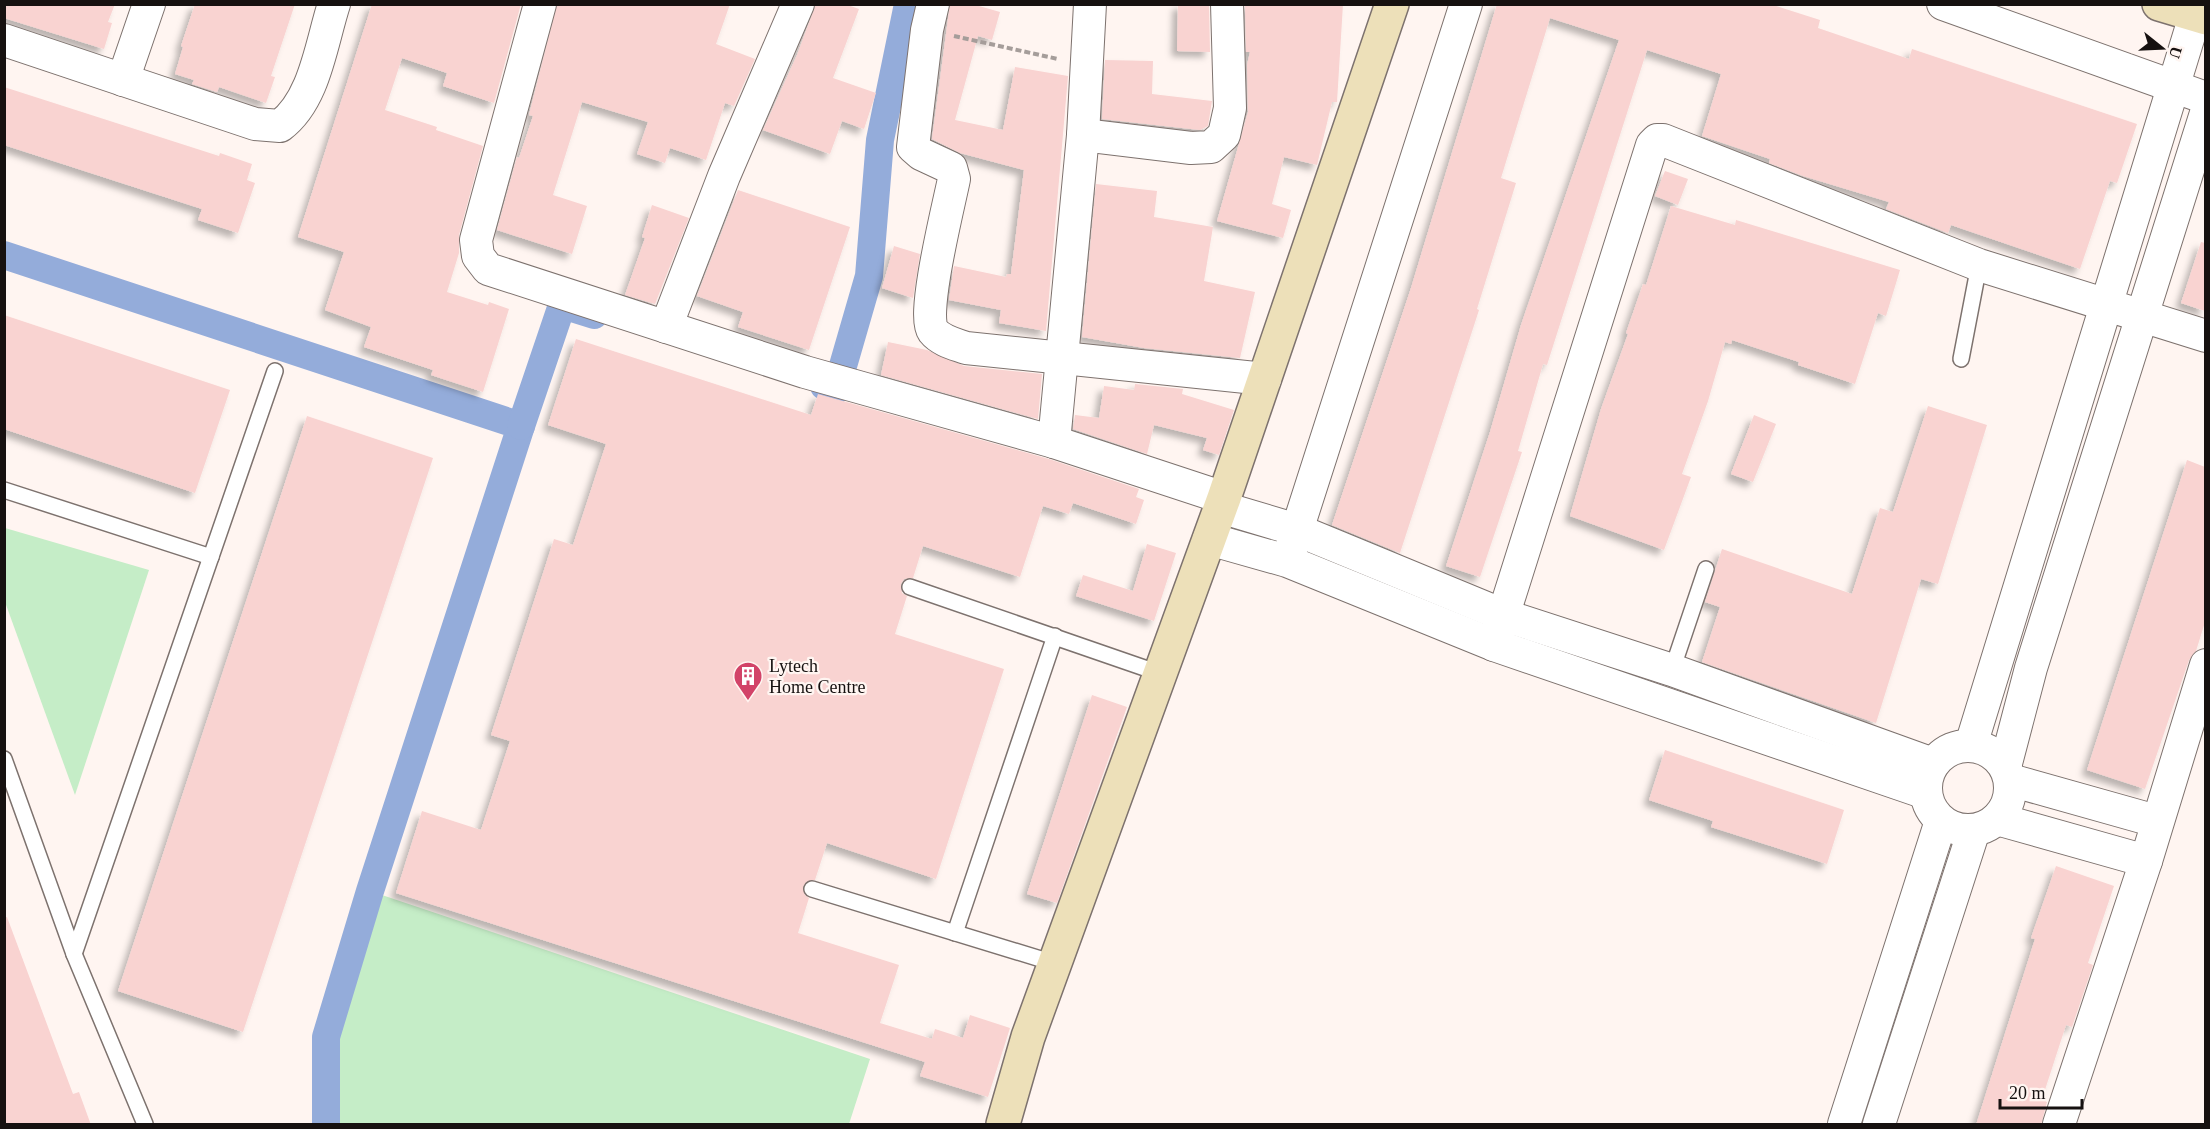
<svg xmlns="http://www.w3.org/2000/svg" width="2210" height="1129" viewBox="0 0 2210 1129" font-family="'Times New Roman',serif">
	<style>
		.green { fill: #c5edc7 }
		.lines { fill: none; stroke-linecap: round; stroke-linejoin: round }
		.canal { stroke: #94acda; stroke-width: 28 }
		.building { fill: #f9d3d1; filter: url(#shadow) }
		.lane-casing { stroke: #7d726e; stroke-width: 18 }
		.street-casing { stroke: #7d726e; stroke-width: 34 }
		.secondary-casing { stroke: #7d726e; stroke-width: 36 }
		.path { stroke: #a59d9a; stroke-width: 4; stroke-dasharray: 6 3; stroke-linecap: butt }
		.lane { stroke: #fff; stroke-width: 15 }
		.street { stroke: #fff; stroke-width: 32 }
		.secondary { stroke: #ede0b9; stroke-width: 33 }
		.labels { text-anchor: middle; stroke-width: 4.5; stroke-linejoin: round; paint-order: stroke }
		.poi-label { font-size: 18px; fill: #161110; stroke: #fff5f1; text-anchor: start }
	</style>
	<defs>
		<filter id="shadow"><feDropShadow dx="-5.5" dy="5.5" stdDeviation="3" flood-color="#0004"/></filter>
	</defs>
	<rect width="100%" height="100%" fill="#fff5f1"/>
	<g class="green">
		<path d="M 5,528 L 149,570 L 75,795 L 5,602 Z"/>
		<path d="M 370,891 L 870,1059 L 849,1124 L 326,1124 L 326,1037 Z"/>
	</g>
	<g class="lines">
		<g class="canal">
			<path d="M 4,255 L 521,426 L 370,891 L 326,1037 L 326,1124"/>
			<path d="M 824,386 L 836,390 L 869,276 L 880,140 L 908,4"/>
			<path d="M 521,426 L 562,305 L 594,315"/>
		</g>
	</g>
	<g class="building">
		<path d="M 4,4 L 115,4 L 108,22 L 112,23 L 104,49 L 4,18 Z"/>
		<path d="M 195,4 L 295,4 L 271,76 L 275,77 L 266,103 L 219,87 L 217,92 L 192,84 L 194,80 L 175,74 L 183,47 L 181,46 Z"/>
		<path d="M 372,4 L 521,4 L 494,103 L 443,86 L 447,73 L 402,58 L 385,110 L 437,127 L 436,130 L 483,146 L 459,235 L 459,253 L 447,292 L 488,305 L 489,302 L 509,309 L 483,392 L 431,375 L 433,370 L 364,347 L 371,327 L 325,310 L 344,252 L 298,237 Z"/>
		<path d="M 557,4 L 730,4 L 716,44 L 755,59 L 734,106 L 725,103 L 706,160 L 670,148 L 665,163 L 637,154 L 648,122 L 582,102 L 553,195 L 587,206 L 572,254 L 497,230 L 517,157 L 519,158 L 533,116 L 529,115 Z"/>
		<path d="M 816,4 L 845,4 L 859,9 L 833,78 L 876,93 L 864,129 L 842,121 L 830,154 L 763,130 L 797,55 Z"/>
		<path d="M 950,4 L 972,4 L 1000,12 L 992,40 L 978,36 L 955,120 L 1003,130 L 1015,67 L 1068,76 L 1046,331 L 999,323 L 1001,310 L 949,300 L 954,266 L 1006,277 L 1007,274 L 1011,274 L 1024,170 L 960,153 L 932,139 Z"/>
		<path d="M 1178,4 L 1209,4 L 1210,52 L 1177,51 Z"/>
		<path d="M 1245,4 L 1343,4 L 1337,102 L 1332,102 L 1317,165 L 1284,157 L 1272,204 L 1291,210 L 1283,238 L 1217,221 L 1248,112 L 1247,65 L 1250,52 L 1246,52 Z"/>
		<path d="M 1497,4 L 1770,4 L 1820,20 L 1818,28 L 1909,59 L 1912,49 L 2137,124 L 2117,183 L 2110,181 L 2080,269 L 1951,225 L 1948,233 L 1886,209 L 1889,202 L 1803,176 L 1769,163 L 1770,159 L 1702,136 L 1721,74 L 1647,50 L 1547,365 L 1543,364 L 1518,451 L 1522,452 L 1480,577 L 1446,566 L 1490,432 L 1521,325 L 1619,40 L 1550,18 L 1501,178 L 1516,183 L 1477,309 L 1479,310 L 1400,553 L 1332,525 L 1411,288 Z"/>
		<path d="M 1105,60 L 1153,61 L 1152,94 L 1212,101 L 1208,126 L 1200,130 L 1102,119 Z"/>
		<path d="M 4,87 L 219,156 L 220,153 L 252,164 L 247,180 L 255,183 L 238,233 L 198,220 L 202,209 L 4,145 Z"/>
		<path d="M 1665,171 L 1688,179 L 1678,205 L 1655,196 Z"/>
		<path d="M 1096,184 L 1157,191 L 1154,217 L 1213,227 L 1204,281 L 1255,292 L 1240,358 L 1144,348 L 1082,337 Z"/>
		<path d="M 738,190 L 850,227 L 809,350 L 738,327 L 743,312 L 697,296 Z"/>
		<path d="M 652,205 L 689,218 L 655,304 L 625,295 L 645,238 L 642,237 Z"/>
		<path d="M 1671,206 L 1735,225 L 1736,220 L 1900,270 L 1886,316 L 1878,313 L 1855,384 L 1798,365 L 1799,362 L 1732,340 L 1731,344 L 1725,342 L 1708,401 L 1682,474 L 1691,477 L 1664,550 L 1570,516 L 1601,409 L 1628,334 L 1626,333 L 1643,284 L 1646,285 Z"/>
		<path d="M 2201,242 L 2205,243 L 2205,311 L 2181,303 Z"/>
		<path d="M 894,246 L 920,254 L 913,298 L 882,288 Z"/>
		<path d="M 4,315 L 230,390 L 195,493 L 4,429 Z"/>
		<path d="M 576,339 L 811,415 L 818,394 L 1049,459 L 1139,489 L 1136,497 L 1144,500 L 1136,524 L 1073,503 L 1069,514 L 1043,506 L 1020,577 L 923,546 L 913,578 L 904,579 L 901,584 L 902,593 L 907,596 L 895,634 L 1004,669 L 936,879 L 827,843 L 815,880 L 806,882 L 803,887 L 805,895 L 809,898 L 798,933 L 899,965 L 880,1023 L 932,1039 L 935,1029 L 963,1038 L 970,1015 L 1010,1028 L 988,1097 L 920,1076 L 925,1062 L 396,893 L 422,811 L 481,830 L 510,741 L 491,735 L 554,539 L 573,545 L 606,444 L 548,425 Z"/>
		<path d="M 888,342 L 927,350 L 964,366 L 1042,374 L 1038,419 L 881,375 Z"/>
		<path d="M 1135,384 L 1183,389 L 1182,394 L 1234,410 L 1219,455 L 1203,450 L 1207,438 L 1154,425 L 1147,454 L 1073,429 L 1075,415 L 1099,418 L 1104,386 L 1134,390 Z"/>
		<path d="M 1928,406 L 1987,425 L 1938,584 L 1921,579 L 1876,723 L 1702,662 L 1720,607 L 1705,602 L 1722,549 L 1852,594 L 1880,508 L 1893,512 Z"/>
		<path d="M 1754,415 L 1776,424 L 1753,482 L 1731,474 Z"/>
		<path d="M 307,416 L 433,458 L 243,1032 L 118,991 Z"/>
		<path d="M 2187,460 L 2205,467 L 2205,622 L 2196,651 L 2189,660 L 2145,789 L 2087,770 Z"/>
		<path d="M 1147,544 L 1176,553 L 1154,621 L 1076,596 L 1083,575 L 1133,591 Z"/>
		<path d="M 1092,695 L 1127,707 L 1057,903 L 1027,894 Z"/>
		<path d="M 1665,750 L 1844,810 L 1827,864 L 1711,827 L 1713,821 L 1649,800 Z"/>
		<path d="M 2056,866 L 2114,886 L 2088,963 L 2093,965 L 2072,1027 L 2066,1025 L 2042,1099 L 2047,1102 L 2041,1125 L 1976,1125 L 2035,939 L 2031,938 Z"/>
		<path d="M 7,917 L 73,1094 L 79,1092 L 91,1125 L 4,1125 L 4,918 Z"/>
	</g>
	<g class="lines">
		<g class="lane-casing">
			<g id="lane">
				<path d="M 1961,359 L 1979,265"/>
				<path d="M 4,490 L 211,557"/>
				<path d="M 910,587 L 1159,673"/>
				<path d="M 1672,670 L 1706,569"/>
				<path d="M 4,759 L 74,954 L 145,1124"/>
				<path d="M 812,889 L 1057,964"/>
				<path d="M 955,933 L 1055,636"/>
				<path d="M 74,954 L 275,371"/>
			</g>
		</g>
		<g class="street-casing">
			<g id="street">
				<path d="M 540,4 L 476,240 L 478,256 L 488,269 L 805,372 L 1054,442 L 1224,498"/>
				<path d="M 933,4 L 927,30 L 913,147 L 921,154 L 951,168 L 954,179 C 949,204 921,315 933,331 C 941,341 955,344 966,348 L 1265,379"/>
				<path d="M 1943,4 L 2206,98"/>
				<path d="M 4,40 L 255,124 L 280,126 C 315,100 321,44 334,4"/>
				<path d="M 123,80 L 149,4"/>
				<path d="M 1083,135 L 1191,148 L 1211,147 L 1224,135 L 1230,108 L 1227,4"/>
				<path d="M 666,327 L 724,176 L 798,4"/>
				<path d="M 1054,442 L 1083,135 L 1090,4"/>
				<path d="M 1220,507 L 1297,530 L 1503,615 L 1672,670 L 1933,764"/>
				<path d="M 1209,539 L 1287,561 L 1494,645 L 1926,793"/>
				<path d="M 1291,549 L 1466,4"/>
				<path d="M 1494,645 L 1652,145 L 1657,140 L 1663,140 L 1979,265 L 2206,336"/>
				<path d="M 1971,745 L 2195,16"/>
				<circle cx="1968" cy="788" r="42"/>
				<path d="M 2005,767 L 2031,668 L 2206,113"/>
				<path d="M 2010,780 L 2156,821"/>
				<path d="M 1997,819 L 2146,861"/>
				<path d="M 1844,1124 L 1941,821"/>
				<path d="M 1879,1124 L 1974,830"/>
				<path d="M 2059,1124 L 2146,861 L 2206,665"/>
			</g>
		</g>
		<g class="secondary-casing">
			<g id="secondary">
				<path d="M 2159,4 L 2206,18"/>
				<path d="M 1003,1124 L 1028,1037 L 1224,498 L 1392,4"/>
			</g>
		</g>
		<path class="path" d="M 954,36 L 1058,59"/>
		<use href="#lane" class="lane"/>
		<use href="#street" class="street"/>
		<use href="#secondary" class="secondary"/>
	</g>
	<defs>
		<g id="building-pin" transform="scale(1.5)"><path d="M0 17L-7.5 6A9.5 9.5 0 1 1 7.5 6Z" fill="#d24368" stroke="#fff5f1"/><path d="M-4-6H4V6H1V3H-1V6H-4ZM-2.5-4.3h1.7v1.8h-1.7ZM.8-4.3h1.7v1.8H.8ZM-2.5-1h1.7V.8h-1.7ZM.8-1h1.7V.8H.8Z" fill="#fff"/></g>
	</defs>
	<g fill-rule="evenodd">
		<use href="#building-pin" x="748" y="676"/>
	</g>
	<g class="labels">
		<g class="poi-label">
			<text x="769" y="672">Lytech<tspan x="769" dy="21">Home Centre</tspan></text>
		</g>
	</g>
	<rect width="2210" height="1129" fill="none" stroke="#161110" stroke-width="12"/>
	<g transform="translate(2162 48) rotate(108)" stroke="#fff5f1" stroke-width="4.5" paint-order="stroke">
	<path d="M0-4.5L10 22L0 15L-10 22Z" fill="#161110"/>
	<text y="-9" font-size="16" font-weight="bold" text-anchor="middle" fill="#161110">U</text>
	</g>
	<path d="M2000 1099v9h82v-9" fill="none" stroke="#161110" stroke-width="3"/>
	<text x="2009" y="1099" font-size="18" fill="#161110" stroke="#fff5f1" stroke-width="4.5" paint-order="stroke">20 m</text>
</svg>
